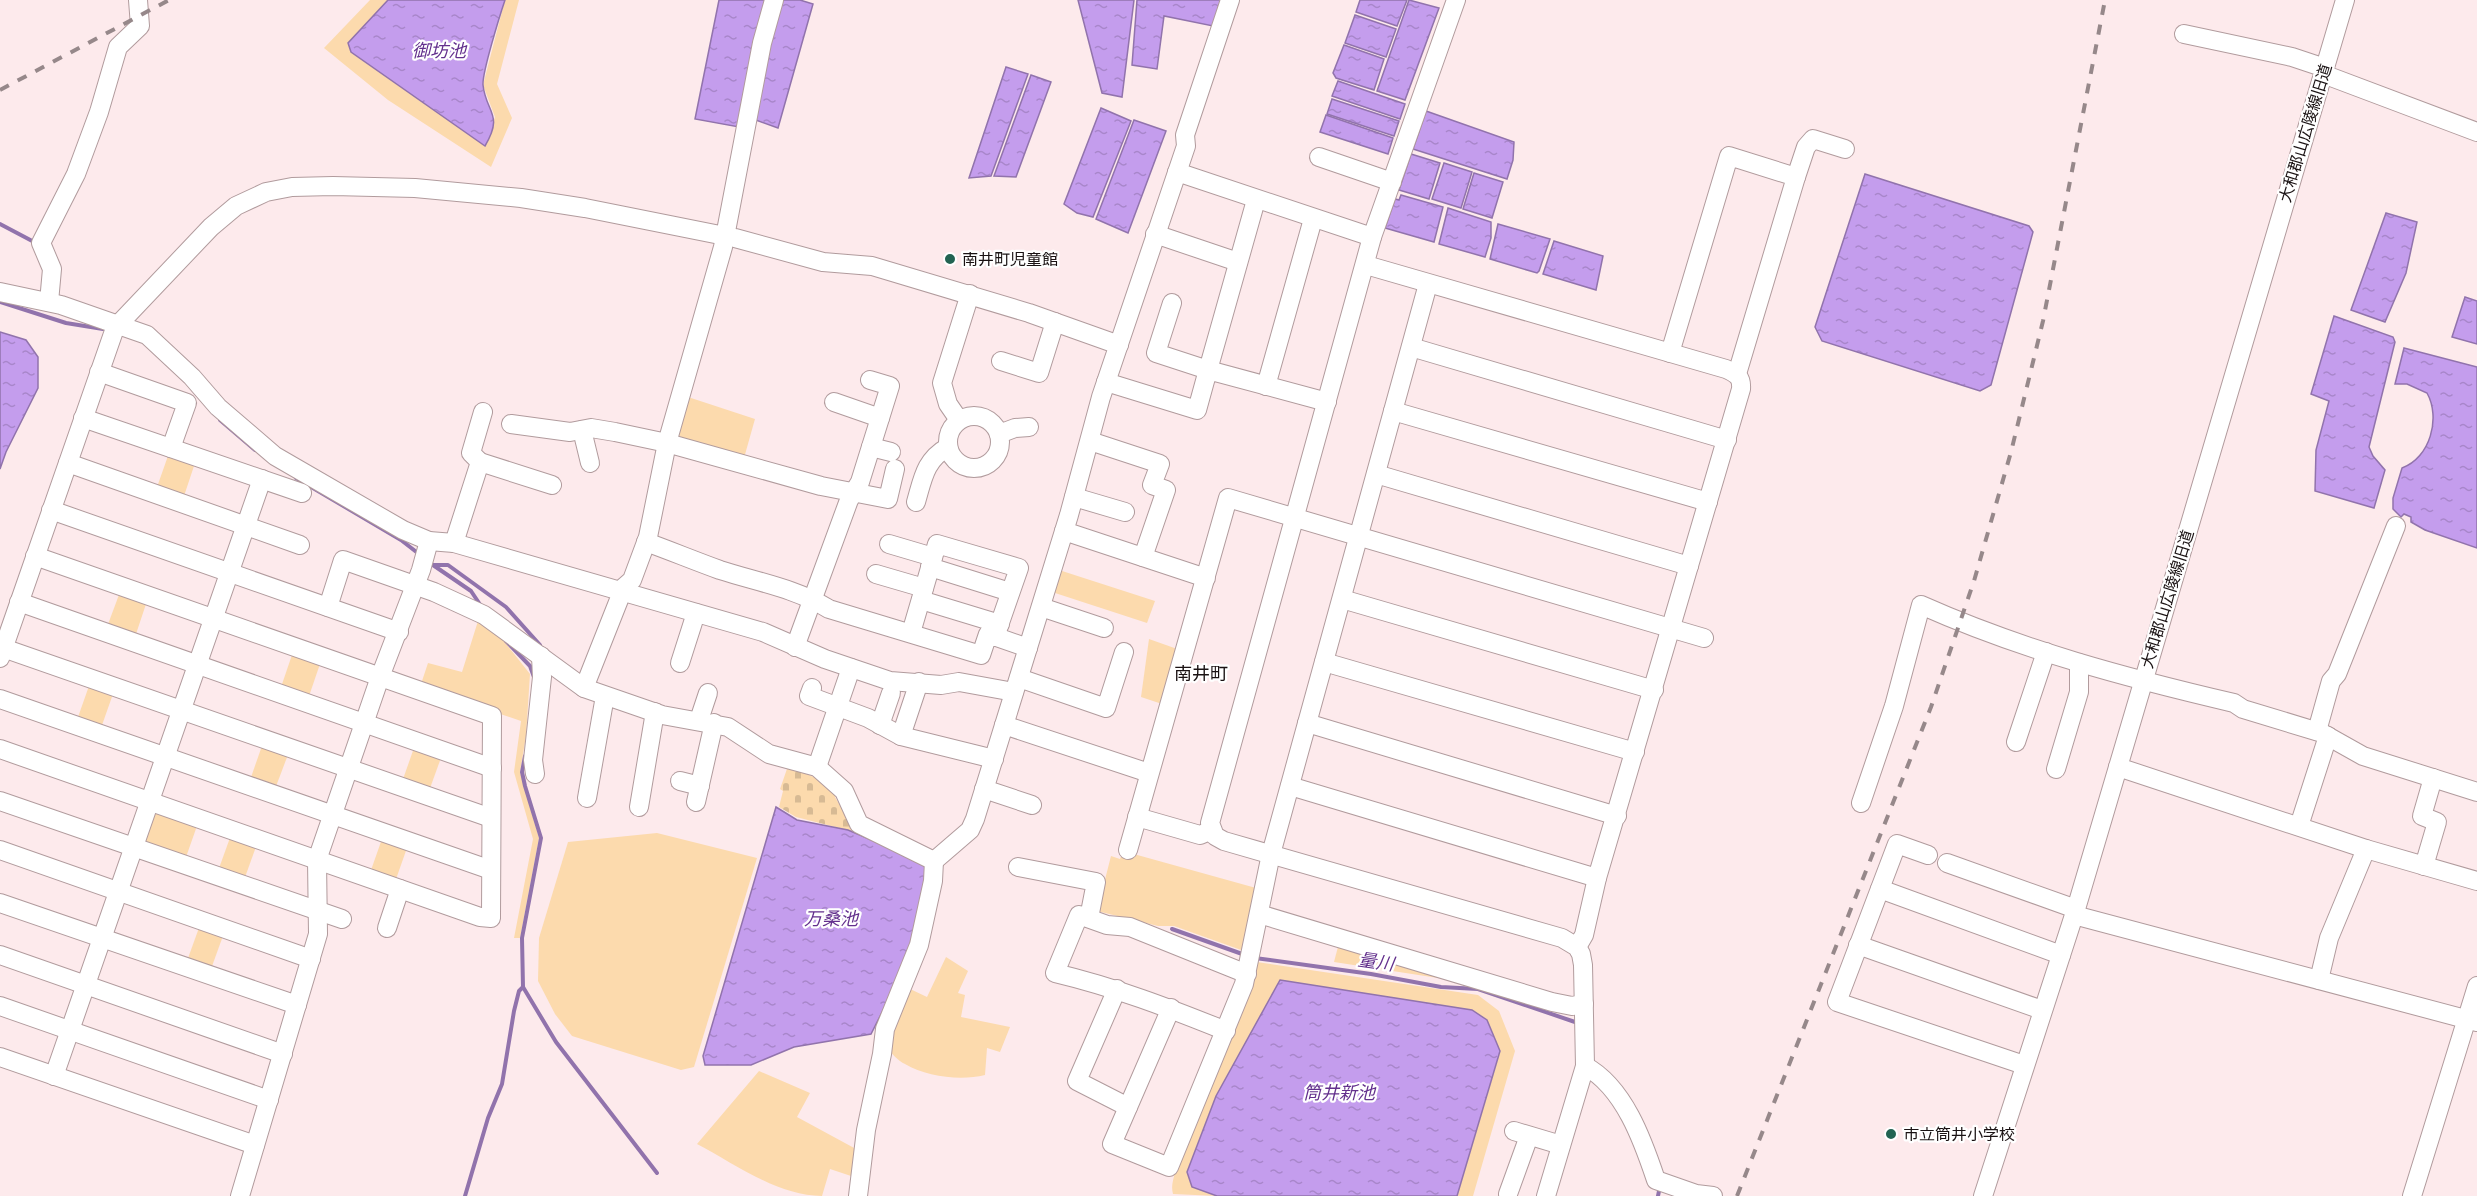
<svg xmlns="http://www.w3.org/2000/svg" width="2477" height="1196" viewBox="0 0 2477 1196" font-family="Ubuntu,'Noto Sans JP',sans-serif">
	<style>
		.green { fill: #fcdaad }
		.cemetery { fill: url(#cemetery-stones) }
		.water { fill: url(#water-ripples); stroke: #9173ac; stroke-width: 1.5 }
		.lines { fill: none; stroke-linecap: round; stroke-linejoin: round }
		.stream { stroke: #9173ac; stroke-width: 4 }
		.minor-casing { stroke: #b19b9d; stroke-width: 20 }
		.minor { stroke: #fff; stroke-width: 18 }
		.rail { stroke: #96888a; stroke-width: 4; stroke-dasharray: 10 10; stroke-linecap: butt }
		.poi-dot { fill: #226352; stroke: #fff; stroke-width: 2 }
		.labels { text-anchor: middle; stroke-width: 4.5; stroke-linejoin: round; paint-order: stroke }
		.street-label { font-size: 16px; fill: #1a1213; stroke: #fff }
		.poi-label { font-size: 16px; fill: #1a1213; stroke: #fff; text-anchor: start }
		.water-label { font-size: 18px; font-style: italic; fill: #63308d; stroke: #fff }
		.neighbourhood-label { font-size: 18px; fill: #1a1213; stroke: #fff }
	</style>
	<defs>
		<pattern id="cemetery-stones" width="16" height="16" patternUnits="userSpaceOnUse" patternTransform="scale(1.5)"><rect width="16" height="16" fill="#fcdaad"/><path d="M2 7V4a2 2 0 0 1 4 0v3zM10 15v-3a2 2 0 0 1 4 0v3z" fill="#d7ba94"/></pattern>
		<pattern id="water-ripples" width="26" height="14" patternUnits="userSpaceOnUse" patternTransform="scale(1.5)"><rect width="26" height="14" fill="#c49ded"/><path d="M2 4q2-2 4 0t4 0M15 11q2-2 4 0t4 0" fill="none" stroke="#a886ca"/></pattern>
	</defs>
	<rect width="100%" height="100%" fill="#fdeaec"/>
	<g class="green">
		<path d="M 370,0 L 388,0 L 348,43 L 351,52 L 485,146 L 495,117 L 483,85 L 505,0 L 519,0 L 497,84 L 512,118 L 491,167 L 388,100 L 324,48 Z"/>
		<path d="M 685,396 L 755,419 L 744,458 L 677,439 Z"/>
		<path d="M 169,453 L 195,463 L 183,499 L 156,490 Z"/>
		<path d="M 1059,570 L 1155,601 L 1147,623 L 1052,592 Z"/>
		<path d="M 120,592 L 147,601 L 135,637 L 107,627 Z"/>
		<path d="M 478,621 L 496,631 L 530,674 L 526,736 L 520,772 L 539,838 L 520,938 L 514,938 L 533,839 L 514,772 L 521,721 L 420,687 L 428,663 L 462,672 Z"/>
		<path d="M 1149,639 L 1180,650 L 1165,705 L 1141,697 Z"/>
		<path d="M 293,652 L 321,661 L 308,699 L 280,690 Z"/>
		<path d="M 90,683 L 114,691 L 101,728 L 77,720 Z"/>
		<path d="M 263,743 L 289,752 L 275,789 L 250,780 Z"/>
		<path d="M 415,745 L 442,755 L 429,791 L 402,782 Z"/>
		<path d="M 157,808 L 198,823 L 185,860 L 144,846 Z"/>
		<path d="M 657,833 L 757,858 L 694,1067 L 681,1070 L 572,1036 L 555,1014 L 538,981 L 539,938 L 568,842 Z"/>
		<path d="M 231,835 L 257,844 L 244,880 L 218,871 Z"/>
		<path d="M 383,836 L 408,845 L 395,882 L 370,873 Z"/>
		<path d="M 1123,851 L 1256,888 L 1244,951 L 1174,926 L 1158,926 L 1097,911 L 1111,856 L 1120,859 Z"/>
		<path d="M 200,925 L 224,933 L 211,969 L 187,961 Z"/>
		<path d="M 1339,943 L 1490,986 L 1334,962 Z"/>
		<path d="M 946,957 L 968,971 L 958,993 L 965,995 L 961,1017 L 1010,1027 L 1000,1052 L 987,1048 L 985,1075 C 961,1081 927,1077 905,1064 C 898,1061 892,1053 887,1049 L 908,988 L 927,997 Z"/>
		<path d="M 1257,962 L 1478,995 L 1499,1011 L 1515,1051 L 1473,1196 L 1457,1196 L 1500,1052 L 1280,980 L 1216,1096 L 1187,1171 L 1192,1187 L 1217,1196 L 1173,1194 C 1170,1183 1176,1176 1175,1166 L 1256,975 Z"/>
		<path d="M 759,1071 L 810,1093 L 797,1117 L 856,1149 L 851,1176 L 830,1169 L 822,1196 C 778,1196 735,1164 697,1144 Z"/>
	</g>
	<path class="cemetery" d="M 788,766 L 830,784 L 838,795 L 835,797 L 855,832 L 796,817 L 779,807 L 783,791 L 780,789 Z"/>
	<g class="water">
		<path d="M 388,0 L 505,0 C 500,15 482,73 483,85 C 486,113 504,114 485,146 L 351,52 L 348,43 Z"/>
		<path d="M 719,0 L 769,0 L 739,127 L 695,119 Z"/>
		<path d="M 780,0 L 800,0 L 813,4 L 778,128 L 753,119 Z"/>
		<path d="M 1078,0 L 1134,0 L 1122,97 L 1102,93 Z"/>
		<path d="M 1137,0 L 1222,0 L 1213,26 L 1164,16 L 1157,69 L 1132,65 Z"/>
		<path d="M 1360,0 L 1407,0 L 1397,26 L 1356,12 Z"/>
		<path d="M 1409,0 L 1439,8 L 1405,100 L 1377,91 Z"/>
		<path d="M 1355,15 L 1396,29 L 1386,57 L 1345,43 Z"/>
		<path d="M 1344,45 L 1384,59 L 1374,90 L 1336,78 L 1333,73 Z"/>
		<path d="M 1006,67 L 1028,74 L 991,176 L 969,178 Z"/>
		<path d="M 1031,75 L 1051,82 L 1016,177 L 994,176 Z"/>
		<path d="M 1338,81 L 1405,104 L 1400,119 L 1332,96 Z"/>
		<path d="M 1332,99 L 1399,121 L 1394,136 L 1327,114 Z"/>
		<path d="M 1101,108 L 1131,121 L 1093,217 L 1077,213 L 1064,204 Z"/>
		<path d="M 1426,111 L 1514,142 L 1513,160 L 1507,179 L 1413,149 Z"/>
		<path d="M 1326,115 L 1393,138 L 1388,154 L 1320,132 Z"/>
		<path d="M 1134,120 L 1166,131 L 1128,233 L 1096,219 Z"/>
		<path d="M 1411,154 L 1440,163 L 1429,199 L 1399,190 Z"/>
		<path d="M 1444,163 L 1472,172 L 1461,208 L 1432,199 Z"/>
		<path d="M 1474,173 L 1503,182 L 1492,218 L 1463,209 Z"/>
		<path d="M 1865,174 L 2029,226 L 2033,232 L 1991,385 L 1980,391 L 1822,341 L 1815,327 Z"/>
		<path d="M 1401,195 L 1443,207 L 1434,242 L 1385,228 L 1395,199 L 1399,200 Z"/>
		<path d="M 1448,208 L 1491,222 L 1491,238 L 1485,257 L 1439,244 Z"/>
		<path d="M 2386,213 L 2417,222 L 2406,273 L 2385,322 L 2351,310 Z"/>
		<path d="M 1498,224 L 1550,239 L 1539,271 L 1537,273 L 1490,259 Z"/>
		<path d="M 1554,241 L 1603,256 L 1596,290 L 1543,274 Z"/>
		<path d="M 2465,297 L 2477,301 L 2477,344 L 2452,337 Z"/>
		<path d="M 2334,316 L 2393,337 L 2395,342 L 2369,447 L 2373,456 L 2385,470 L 2374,508 L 2315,491 L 2316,450 L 2329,401 L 2311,394 Z"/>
		<path d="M 0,332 L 26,340 L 38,357 L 38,388 L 6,452 L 0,469 Z"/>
		<path d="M 2404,348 L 2477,367 L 2477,548 L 2425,530 L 2411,522 L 2411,517 L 2404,514 L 2401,517 L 2393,509 L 2393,498 L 2402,468 C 2430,458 2441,418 2427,393 L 2407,384 L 2395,384 Z"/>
		<path d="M 776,807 L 797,820 L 848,830 L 921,861 L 929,874 L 910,949 L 898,981 L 871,1034 L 794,1047 L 751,1065 L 705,1065 L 703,1056 Z"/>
		<path d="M 1280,980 L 1472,1010 L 1487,1020 L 1500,1051 L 1457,1196 L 1217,1196 L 1192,1187 L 1187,1172 L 1216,1096 Z"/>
	</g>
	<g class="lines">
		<g class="stream">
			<path d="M 0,224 L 36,243"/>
			<path d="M 0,302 L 66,323 L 103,329"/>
			<path d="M 220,420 L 255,450"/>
			<path d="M 296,478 L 401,540 L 419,554"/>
			<path d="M 430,563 L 471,591 L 481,606"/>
			<path d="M 434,565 L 448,565 L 506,607 L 540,645"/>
			<path d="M 506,641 L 530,666 L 534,677"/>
			<path d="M 525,756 L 522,772 L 525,786 L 541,838 L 522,938 L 523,987 L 556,1042 L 657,1173"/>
			<path d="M 1172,929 L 1245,955"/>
			<path d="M 1255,958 L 1371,974 L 1441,987 L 1478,989 L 1575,1022"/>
			<path d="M 465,1196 L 488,1118 L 502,1084 L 514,1011 L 519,991 L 523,987"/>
			<path d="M 1658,1196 L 1660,1186"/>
		</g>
		<g class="minor-casing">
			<g id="minor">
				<path d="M 1456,0 L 1372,237 L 1210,823 L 1215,836 L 1224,841 L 1562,938 L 1577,947 L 1581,954 L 1583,965 L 1585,1066 L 1546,1196"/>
				<path d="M 2184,34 L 2292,57 L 2325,68"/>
				<path d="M 2323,74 L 2477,132"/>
				<path d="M 1319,157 L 1392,182"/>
				<path d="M 1177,172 L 1372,237"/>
				<path d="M 1796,177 L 1806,147 L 1813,139 L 1845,149"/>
				<path d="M 1155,234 L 1238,262"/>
				<path d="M 1366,265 L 1726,369 C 1737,374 1742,377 1741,389 L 1597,878 L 1584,935 L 1577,947"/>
				<path d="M 0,292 L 61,305 L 147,335 L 192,377 L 218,407 L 275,456 L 403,530 L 429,541 L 454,543 L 763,632 L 825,659 L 890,681 L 941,685 L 959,682 L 1014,692"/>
				<path d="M 49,302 L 52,269 L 41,243 L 76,174 L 99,112 L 118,47 L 140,26 L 138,0"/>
				<path d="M 1172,303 L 1156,353 L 1208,370 L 1256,200"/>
				<path d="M 1411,347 L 1727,440"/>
				<path d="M 1670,353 L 1729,156 L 1796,177 L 1737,374"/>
				<path d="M 1001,361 L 1039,373 L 1055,322"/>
				<path d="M 99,372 L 187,403 L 171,448"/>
				<path d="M 1106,382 L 1197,410 L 1208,370 L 1327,402"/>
				<path d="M 1266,386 L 1313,219"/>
				<path d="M 834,402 L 880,418"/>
				<path d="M 1393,411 L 1708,502"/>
				<circle cx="974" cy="442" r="26"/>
				<path d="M 83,418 L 302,493"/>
				<path d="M 959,420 L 948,404 L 942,383 L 970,294"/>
				<path d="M 511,424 L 570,432 L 591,428 L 615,432 L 667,443 L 821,486 L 888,499 L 895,469"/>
				<path d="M 582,430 L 590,463"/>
				<path d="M 999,434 L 1015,428 L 1029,427"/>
				<path d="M 1090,441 L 1160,464 L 1152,485 L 1166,490 L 1143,557"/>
				<path d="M 871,447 L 891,452"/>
				<path d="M 480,462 L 552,485"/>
				<path d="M 68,463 L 300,545"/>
				<path d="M 1376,474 L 1689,566"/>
				<path d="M 1074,497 L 1125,512"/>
				<path d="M 916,502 C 923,478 925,460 948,447"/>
				<path d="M 51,510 L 399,632"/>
				<path d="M 1064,531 L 1206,578"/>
				<path d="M 646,542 C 671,551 695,561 720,570 C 757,582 795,588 829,609 L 981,655 L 988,634 L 1028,648"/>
				<path d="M 454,543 L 480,462 L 471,453 L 483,412"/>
				<path d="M 889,544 L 933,557"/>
				<path d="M 930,567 L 1010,592"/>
				<path d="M 876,574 L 924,588"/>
				<path d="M 1342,599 L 1654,690"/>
				<path d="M 921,600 L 1000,624"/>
				<path d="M 19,602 L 492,768"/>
				<path d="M 328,607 L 343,560 L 434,592 L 484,615 L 584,688 L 662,715 L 728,727 L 769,754 L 817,767 L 844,791 L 859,824 L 934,861 L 933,881 L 919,945 L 885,1029 L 882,1054 L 866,1130 L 858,1196"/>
				<path d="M 1041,607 L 1104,628"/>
				<path d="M 911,633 L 937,544 L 1019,568 L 995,637"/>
				<path d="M 795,647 L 849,500 L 860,482 L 890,386 L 870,380"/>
				<path d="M 3,648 L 491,818"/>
				<path d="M 0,658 L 115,328 L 211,227 L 236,206 L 266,192 L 292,187 L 333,186 L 415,188 L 521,198 L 585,208 L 735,238 L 823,262 L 872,266 L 1029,313 L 1119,345"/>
				<path d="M 1324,662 L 1635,752"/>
				<path d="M 680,663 L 696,613"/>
				<path d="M 1019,678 L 1106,708 L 1124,652"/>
				<path d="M 584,688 L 624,587 L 632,580 L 648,537 L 667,443 L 723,247 L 762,43 L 774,0"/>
				<path d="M 812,688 L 809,696 L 868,718 L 901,736 L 994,759"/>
				<path d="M 0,699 L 491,870"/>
				<path d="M 699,720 L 708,693"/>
				<path d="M 1307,723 L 1617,816"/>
				<path d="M 880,725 L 891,693"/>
				<path d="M 1004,725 L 1149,773"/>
				<path d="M 2317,731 L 2331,681 L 2337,674 L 2396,526"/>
				<path d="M 901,736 L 919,682"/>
				<path d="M 2016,742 L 2046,652"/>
				<path d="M 0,749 L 480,917 L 491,918 L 492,716 L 35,556"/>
				<path d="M 817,767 L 851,668"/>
				<path d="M 2118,767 L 2366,849 L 2477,881"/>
				<path d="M 2056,769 L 2079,692 L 2079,663"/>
				<path d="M 535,774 L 533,760 L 542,677 L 541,656"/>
				<path d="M 680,781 L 700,786"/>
				<path d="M 1290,786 L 1597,878"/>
				<path d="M 984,789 L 1032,805"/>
				<path d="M 587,798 L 605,696"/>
				<path d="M 0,801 L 342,919"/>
				<path d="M 696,802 L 714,723"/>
				<path d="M 1861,803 L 1894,706 L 1921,605 C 2022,650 2127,678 2234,703 L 2243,709 L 2322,733 L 2363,756 L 2477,792"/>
				<path d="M 639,807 L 655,712"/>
				<path d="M 1137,817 L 1200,835 L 1212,830"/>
				<path d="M 2299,826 L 2328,736"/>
				<path d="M 0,850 L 311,959"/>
				<path d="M 1128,850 L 1228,498 L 1704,638"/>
				<path d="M 1928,855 L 1897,844 L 1837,1002 L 2024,1065"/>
				<path d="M 934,861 L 970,830 L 975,819 L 1069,515 L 1101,397 L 1186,146 L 1185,135 L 1230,0"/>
				<path d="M 1947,863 L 2076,909"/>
				<path d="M 2424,866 L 2437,822 L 2422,816 L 2433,778"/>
				<path d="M 1018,867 L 1096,882 L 1089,918"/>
				<path d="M 1880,889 L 2061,955"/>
				<path d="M 0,903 L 297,1005"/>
				<path d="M 1259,914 L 1552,1002 L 1572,1006 L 1584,1004"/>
				<path d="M 2074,915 L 2477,1022"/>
				<path d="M 387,928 L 400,889"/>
				<path d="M 1858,945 L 2042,1010"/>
				<path d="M 0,955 L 283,1054"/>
				<path d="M 2319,980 L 2329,938 L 2366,849"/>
				<path d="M 1117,989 L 1077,1081 L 1128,1107"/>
				<path d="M 0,1006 L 269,1100"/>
				<path d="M 1171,1008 L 1112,1144 L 1169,1167 L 1244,984 L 1271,854 L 1428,284"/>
				<path d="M 1226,1031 C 1169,1008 1114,987 1055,973 L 1079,915 L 1107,925 L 1130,927 L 1247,974"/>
				<path d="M 0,1057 L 255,1145"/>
				<path d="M 1585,1066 C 1624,1087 1643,1141 1656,1180 L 1696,1194 L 1713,1196"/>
				<path d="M 54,1076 L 262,479"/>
				<path d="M 1514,1131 L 1561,1145"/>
				<path d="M 1508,1194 L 1529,1136"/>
				<path d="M 240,1196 L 318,934 L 317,860 L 380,677 L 421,570 L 429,541"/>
				<path d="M 1983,1196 L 2076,909 L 2345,0"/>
				<path d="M 2412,1196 L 2477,986"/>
			</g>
		</g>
		<use href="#minor" class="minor"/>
		<g class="rail">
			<path d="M 0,90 L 169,0"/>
			<path d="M 1737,1196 L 1931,707 L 1974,581 L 2011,452 L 2043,321 L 2105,0"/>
		</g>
	</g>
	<g class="poi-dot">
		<circle cx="950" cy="259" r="6"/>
		<circle cx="1891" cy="1134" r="6"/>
	</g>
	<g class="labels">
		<g class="street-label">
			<text transform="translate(2305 133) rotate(-73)" y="6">大和郡山広陵線旧道</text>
			<text transform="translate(2167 599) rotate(-73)" y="6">大和郡山広陵線旧道</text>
		</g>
		<g class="poi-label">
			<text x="962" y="265">南井町児童館</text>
			<text x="1903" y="1140">市立筒井小学校</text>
		</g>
		<g class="water-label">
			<text x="439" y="57">御坊池</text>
			<text x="831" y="925">万桑池</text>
			<text transform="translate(1376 962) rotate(8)" y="6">量川</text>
			<text x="1339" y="1099">筒井新池</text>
		</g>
		<g class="neighbourhood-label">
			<text x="1201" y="680">南井町</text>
		</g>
	</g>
</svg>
